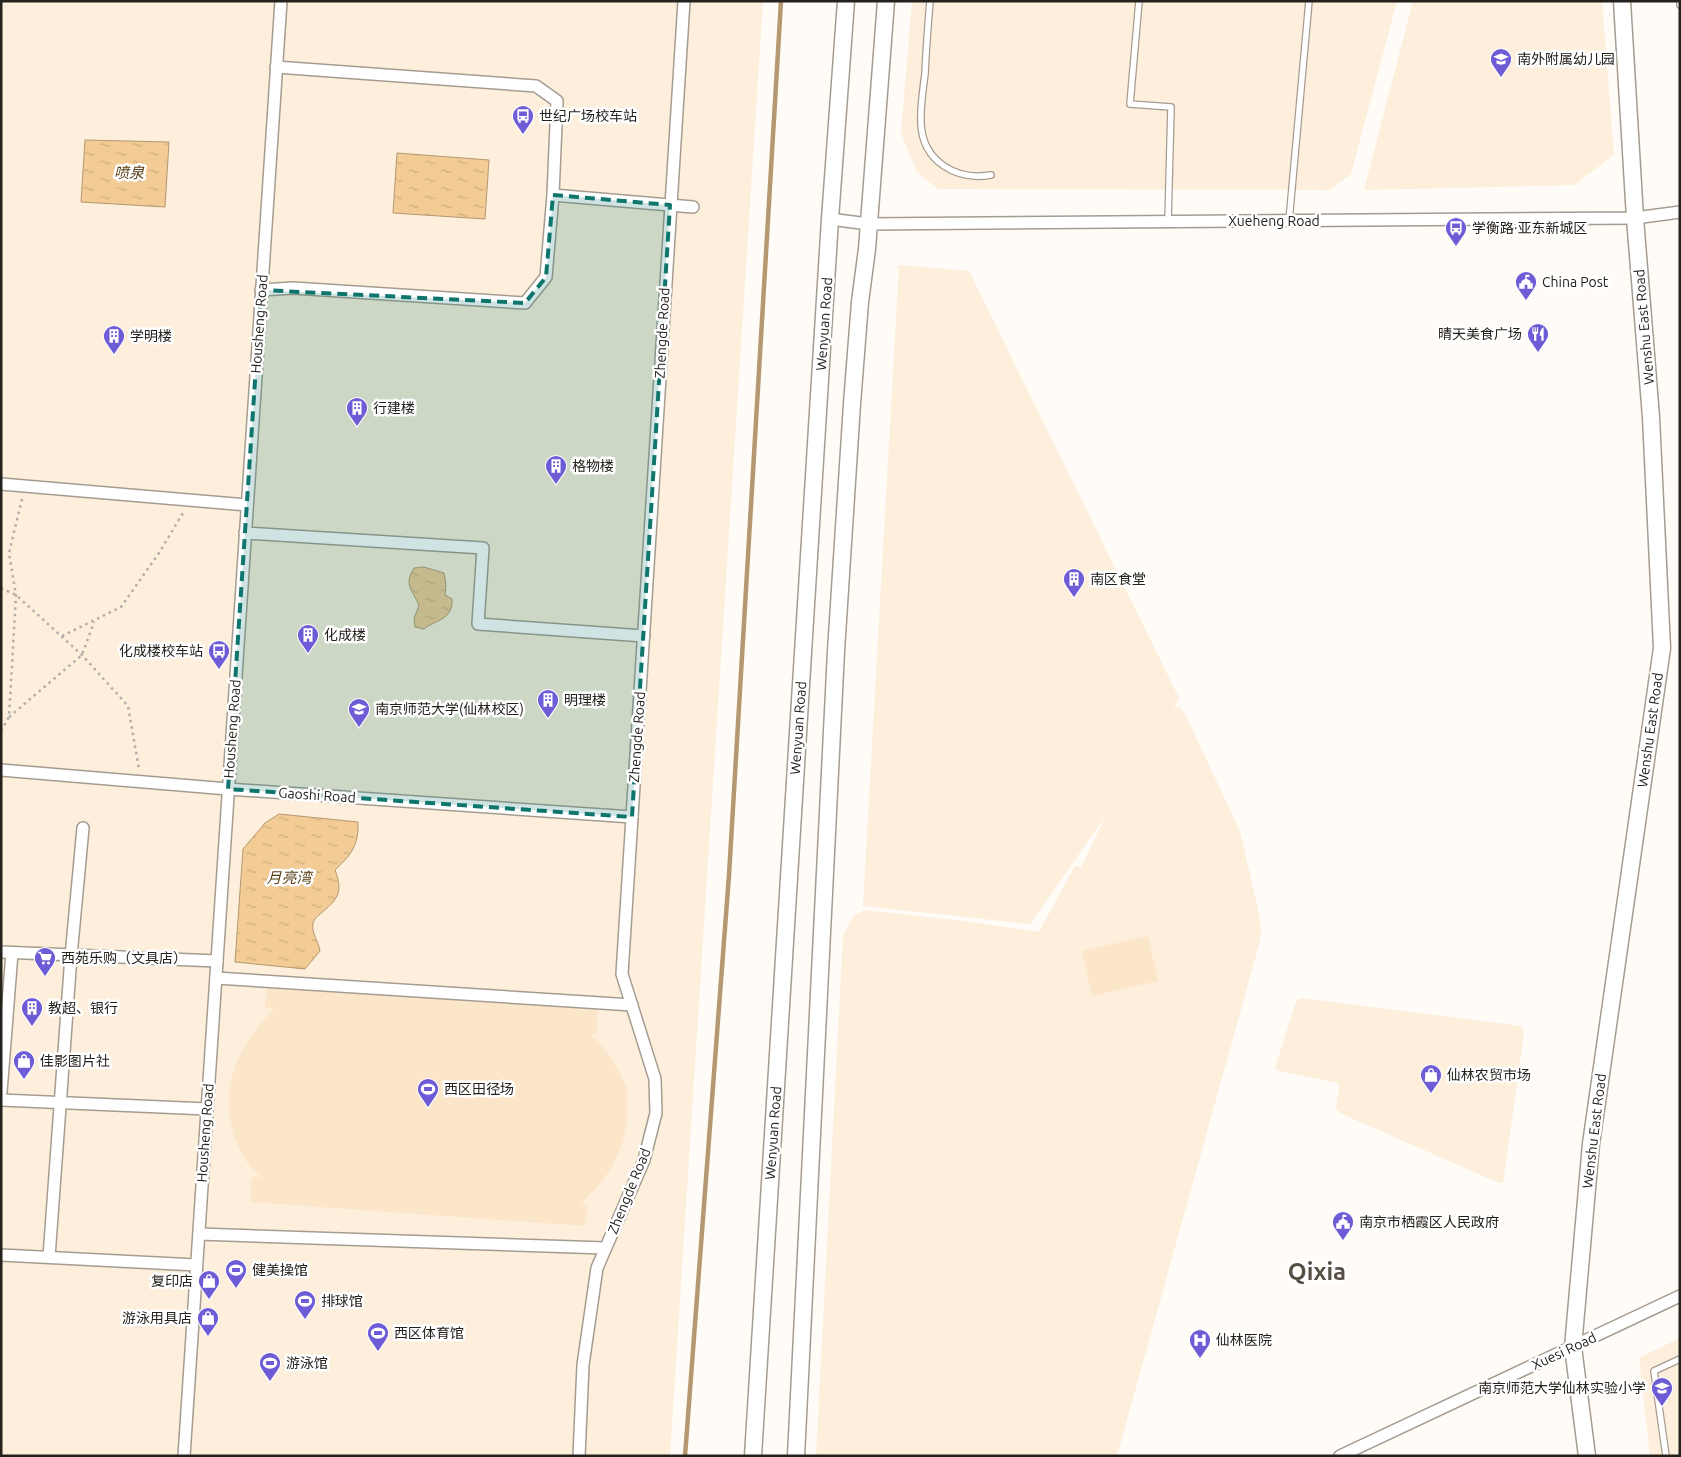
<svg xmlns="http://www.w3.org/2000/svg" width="1681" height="1457" viewBox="0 0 1681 1457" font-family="Ubuntu,'Noto Sans SC',sans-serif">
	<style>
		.built { fill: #fdefdb }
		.grass { fill: #fce6ca }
		.water { fill: url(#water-ripples); stroke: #b49871 }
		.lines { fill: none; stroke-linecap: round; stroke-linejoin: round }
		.stream { stroke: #b49871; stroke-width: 4.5 }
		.lane-casing { stroke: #a59c91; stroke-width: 8 }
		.street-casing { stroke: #a59c91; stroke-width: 14 }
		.secondary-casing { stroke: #a59c91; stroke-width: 19 }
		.path { stroke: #b2aea9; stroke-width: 2.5; stroke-dasharray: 2.5 4; stroke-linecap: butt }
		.lane { stroke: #fff; stroke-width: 5.5 }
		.street { stroke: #fff; stroke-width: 11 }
		.secondary { stroke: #fff; stroke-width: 16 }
		.marked { fill: #0f766e; fill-opacity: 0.2; stroke: #0f766e; stroke-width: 4; stroke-dasharray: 10 6; stroke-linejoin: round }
		.labels { text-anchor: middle; stroke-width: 5; stroke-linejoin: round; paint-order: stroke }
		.poi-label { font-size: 14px; fill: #25211d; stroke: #fff; text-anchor: start }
		.street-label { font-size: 14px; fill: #25211d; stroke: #fff }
		.water-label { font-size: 15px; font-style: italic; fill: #583e14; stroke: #fff }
		.town-label { font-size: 24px; font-weight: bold; fill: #564e43; stroke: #fff }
	</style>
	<defs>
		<pattern id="water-ripples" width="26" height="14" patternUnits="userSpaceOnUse" patternTransform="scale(1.25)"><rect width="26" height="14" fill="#f2cb95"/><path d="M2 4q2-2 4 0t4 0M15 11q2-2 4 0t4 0" fill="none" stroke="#cfae80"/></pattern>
	</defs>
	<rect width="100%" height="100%" fill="#fffbf6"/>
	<g class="built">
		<path d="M 1,1 L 763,1 L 670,1456 L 1,1456 Z"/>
		<path d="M 912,1 L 1397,1 L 1351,174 L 1330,190 L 938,189 L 917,172 L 901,133 Z"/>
		<path d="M 1413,1 L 1602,1 L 1614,155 L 1574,185 L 1364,190 Z"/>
		<path d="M 899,265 L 969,271 L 1179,698 L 1174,709 L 1179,707 L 1184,712 L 1240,831 L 1257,905 L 1261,928 L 1260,941 L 1117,1456 L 816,1456 L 843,936 L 850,922 L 855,915 L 865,910 L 964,921 L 1039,932 L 1075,866 L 1081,868 L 1105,817 L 1030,924 L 863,906 Z"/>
		<path d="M 1301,998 L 1521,1026 L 1524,1034 L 1503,1183 L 1499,1183 L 1342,1114 L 1336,1109 L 1339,1087 L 1337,1083 L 1276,1070 L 1275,1068 L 1295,1005 L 1298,999 Z"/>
		<path d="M 1680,1338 L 1680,1456 L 1650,1456 L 1639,1358 Z"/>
	</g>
	<g class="grass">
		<path d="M 1148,936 L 1158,981 L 1092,996 L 1082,951 Z"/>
		<path d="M 267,985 L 598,1010 L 597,1033 L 591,1034 C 605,1048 621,1070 627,1089 C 628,1095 627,1102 627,1108 C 627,1147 610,1178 581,1203 L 587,1205 L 585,1226 L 250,1202 L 252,1177 L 262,1177 C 249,1169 241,1154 236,1140 C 217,1088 238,1046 274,1009 L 265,1008 Z"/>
	</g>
	<g class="water">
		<path d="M 85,140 L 169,142 L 165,207 L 81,202 Z"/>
		<path d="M 397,153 L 489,160 L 485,219 L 393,213 Z"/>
		<path d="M 424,567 L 444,573 L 446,584 L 445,595 L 452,599 C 453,620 437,619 424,629 L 415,627 L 414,618 L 419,606 C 413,589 403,586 414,568 Z"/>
		<path d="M 279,814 L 358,822 C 359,845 351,855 335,870 C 344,893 337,900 320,914 C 317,917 313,920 313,924 C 311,933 319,942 320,951 L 305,969 L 235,962 L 243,849 L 265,823 Z"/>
	</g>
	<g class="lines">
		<path class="stream" d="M 685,1456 L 729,875 L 781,1"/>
		<g class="lane-casing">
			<g id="lane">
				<path d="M 930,1 C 928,25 926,50 925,74 C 923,90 920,107 921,124 C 923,162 957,181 991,175"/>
				<path d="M 1139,1 L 1130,104 L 1171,107 L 1168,222"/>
				<path d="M 1680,1 L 1680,5"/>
				<path d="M 1289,221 L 1309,1"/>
				<path d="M 1666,1456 L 1654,1371 L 1680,1359"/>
			</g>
		</g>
		<g class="street-casing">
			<g id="street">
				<path d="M 553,195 L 693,207"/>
				<path d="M 830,219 L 868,224 L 1635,218 L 1680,212"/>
				<path d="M 261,290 L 293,288 L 525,303 L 546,277 L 553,195 L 557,101 L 536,86 L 276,67"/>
				<path d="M 1,484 L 247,505"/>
				<path d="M 245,533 L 483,548 L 478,624 L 644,636"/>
				<path d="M 1,770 L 228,789 L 632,817"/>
				<path d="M 1,952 L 217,961"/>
				<path d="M 216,978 L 632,1005"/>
				<path d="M 1,1092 L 12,953"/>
				<path d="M 1,1100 L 207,1109"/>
				<path d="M 199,1234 L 605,1248"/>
				<path d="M 1,1255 L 196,1265"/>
				<path d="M 49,1257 L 71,956 L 83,828"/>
				<path d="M 184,1456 L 281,1"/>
				<path d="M 579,1456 L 583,1365 L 597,1268 L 644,1160 L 656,1113 L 655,1079 L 622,974 L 684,1"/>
				<path d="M 1340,1456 L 1680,1296"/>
			</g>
		</g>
		<g class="secondary-casing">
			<g id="secondary">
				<path d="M 753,1456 L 830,219 L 846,1"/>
				<path d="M 796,1456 L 836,651 L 852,404 L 860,302 L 867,249 L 886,1"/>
				<path d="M 1587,1456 L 1573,1347 L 1591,1144 L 1662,648 L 1651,417 L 1635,218 L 1622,1"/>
			</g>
		</g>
		<g class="path">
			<path d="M 1,588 L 16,595 L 82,655 L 128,706 L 139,769"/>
			<path d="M 62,636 L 121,607 L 159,553 L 183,513"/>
			<path d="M 9,717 L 82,655 L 94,622"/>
			<path d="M 1,731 L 9,717 L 16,595 L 9,553 L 22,499"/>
		</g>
		<use href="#lane" class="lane"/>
		<use href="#street" class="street"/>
		<use href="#secondary" class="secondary"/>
	</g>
	<path class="marked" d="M 553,195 L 670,205 L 632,817 L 228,789 L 261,290 L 525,303 L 546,277 Z"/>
	<defs>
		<g id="school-pin" transform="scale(1.125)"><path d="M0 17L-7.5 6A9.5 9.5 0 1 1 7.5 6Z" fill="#6e5cd6" stroke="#fff"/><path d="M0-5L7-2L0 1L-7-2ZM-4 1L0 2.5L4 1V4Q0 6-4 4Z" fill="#fff"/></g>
		<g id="bus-pin" transform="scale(1.125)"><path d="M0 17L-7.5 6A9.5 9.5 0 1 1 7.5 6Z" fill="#6e5cd6" stroke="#fff"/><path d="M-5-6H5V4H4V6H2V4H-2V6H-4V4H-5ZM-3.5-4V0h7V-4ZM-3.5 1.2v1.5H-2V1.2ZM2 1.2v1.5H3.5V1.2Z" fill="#fff"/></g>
		<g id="civic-pin" transform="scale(1.125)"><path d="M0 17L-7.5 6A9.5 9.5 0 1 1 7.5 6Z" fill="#6e5cd6" stroke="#fff"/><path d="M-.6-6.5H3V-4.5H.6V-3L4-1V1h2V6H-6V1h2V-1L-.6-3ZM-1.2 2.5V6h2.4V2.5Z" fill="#fff"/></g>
		<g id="restaurant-pin" transform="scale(1.125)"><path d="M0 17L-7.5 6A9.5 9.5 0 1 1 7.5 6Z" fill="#6e5cd6" stroke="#fff"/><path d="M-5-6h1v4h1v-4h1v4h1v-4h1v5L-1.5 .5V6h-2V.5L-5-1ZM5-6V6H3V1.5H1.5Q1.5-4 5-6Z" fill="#fff"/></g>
		<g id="building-pin" transform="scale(1.125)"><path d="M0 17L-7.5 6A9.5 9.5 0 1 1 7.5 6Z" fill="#6e5cd6" stroke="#fff"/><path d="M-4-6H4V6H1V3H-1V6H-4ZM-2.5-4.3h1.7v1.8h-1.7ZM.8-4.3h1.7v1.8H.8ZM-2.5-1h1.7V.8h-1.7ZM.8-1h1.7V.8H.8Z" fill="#fff"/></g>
		<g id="university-pin" transform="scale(1.125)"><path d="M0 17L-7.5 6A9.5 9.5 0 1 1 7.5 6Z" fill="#6e5cd6" stroke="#fff"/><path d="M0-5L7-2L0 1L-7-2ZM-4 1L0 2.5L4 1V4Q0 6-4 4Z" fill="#fff"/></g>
		<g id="supermarket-pin" transform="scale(1.125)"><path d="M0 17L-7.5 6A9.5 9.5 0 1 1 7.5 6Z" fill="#6e5cd6" stroke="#fff"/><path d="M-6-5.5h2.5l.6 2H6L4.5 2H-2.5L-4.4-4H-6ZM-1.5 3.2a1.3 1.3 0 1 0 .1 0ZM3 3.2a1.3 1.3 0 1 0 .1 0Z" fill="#fff"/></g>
		<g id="shop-pin" transform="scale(1.125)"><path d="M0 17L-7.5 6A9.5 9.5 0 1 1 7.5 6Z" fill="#6e5cd6" stroke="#fff"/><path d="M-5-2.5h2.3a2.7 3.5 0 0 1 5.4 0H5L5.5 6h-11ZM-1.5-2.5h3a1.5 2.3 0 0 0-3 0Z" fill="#fff"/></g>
		<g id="stadium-pin" transform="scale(1.125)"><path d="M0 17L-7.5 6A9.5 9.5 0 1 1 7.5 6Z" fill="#6e5cd6" stroke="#fff"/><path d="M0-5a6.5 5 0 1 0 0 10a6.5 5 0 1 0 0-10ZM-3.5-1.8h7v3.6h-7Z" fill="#fff"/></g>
		<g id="hospital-pin" transform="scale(1.125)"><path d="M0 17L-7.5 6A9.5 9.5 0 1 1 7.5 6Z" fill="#6e5cd6" stroke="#fff"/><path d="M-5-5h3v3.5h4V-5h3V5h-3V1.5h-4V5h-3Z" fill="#fff"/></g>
	</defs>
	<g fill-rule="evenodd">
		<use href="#school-pin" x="1501" y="59"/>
		<use href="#bus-pin" x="523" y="116"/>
		<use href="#bus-pin" x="1456" y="228"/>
		<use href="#civic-pin" x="1526" y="282"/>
		<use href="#restaurant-pin" x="1538" y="334"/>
		<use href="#building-pin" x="114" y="336"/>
		<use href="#building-pin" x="357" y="408"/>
		<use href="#building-pin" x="556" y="466"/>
		<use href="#building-pin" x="1074" y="579"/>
		<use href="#building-pin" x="308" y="635"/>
		<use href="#bus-pin" x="219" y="651"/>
		<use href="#building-pin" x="548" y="700"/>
		<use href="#university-pin" x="359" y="709"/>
		<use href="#supermarket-pin" x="45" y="958"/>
		<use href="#building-pin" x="32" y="1008"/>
		<use href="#shop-pin" x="24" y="1061"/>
		<use href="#shop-pin" x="1431" y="1075"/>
		<use href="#stadium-pin" x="428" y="1089"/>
		<use href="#civic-pin" x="1343" y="1222"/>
		<use href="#stadium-pin" x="236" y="1270"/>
		<use href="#shop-pin" x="209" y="1281"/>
		<use href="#stadium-pin" x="305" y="1301"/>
		<use href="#shop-pin" x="208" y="1318"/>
		<use href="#stadium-pin" x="378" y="1333"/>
		<use href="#hospital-pin" x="1200" y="1340"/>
		<use href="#stadium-pin" x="270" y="1363"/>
		<use href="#school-pin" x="1662" y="1388"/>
	</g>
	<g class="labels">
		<g class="poi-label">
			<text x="1517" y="64">南外附属幼儿园</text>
			<text x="539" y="121">世纪广场校车站</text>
			<text x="1472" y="233">学衡路·亚东新城区</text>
			<text x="1542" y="287">China Post</text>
			<text x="1522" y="339" text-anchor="end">晴天美食广场</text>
			<text x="130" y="341">学明楼</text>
			<text x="373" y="413">行建楼</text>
			<text x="572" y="471">格物楼</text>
			<text x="1090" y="584">南区食堂</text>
			<text x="324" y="640">化成楼</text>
			<text x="203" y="656" text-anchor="end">化成楼校车站</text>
			<text x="564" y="705">明理楼</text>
			<text x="375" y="714">南京师范大学(仙林校区)</text>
			<text x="61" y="963">西苑乐购（文具店）</text>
			<text x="48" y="1013">教超、银行</text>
			<text x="40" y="1066">佳影图片社</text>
			<text x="1447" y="1080">仙林农贸市场</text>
			<text x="444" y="1094">西区田径场</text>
			<text x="1359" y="1227">南京市栖霞区人民政府</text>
			<text x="252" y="1275">健美操馆</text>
			<text x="193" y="1286" text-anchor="end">复印店</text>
			<text x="321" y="1306">排球馆</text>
			<text x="192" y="1323" text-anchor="end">游泳用具店</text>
			<text x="394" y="1338">西区体育馆</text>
			<text x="1216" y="1345">仙林医院</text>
			<text x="286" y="1368">游泳馆</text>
			<text x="1646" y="1393" text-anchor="end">南京师范大学仙林实验小学</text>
		</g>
		<g class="street-label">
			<text x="1274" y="226">Xueheng Road</text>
			<text transform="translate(259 324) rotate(-86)" y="5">Housheng Road</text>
			<text transform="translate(824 324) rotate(-86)" y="5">Wenyuan Road</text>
			<text transform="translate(1644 327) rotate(-95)" y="5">Wenshu East Road</text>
			<text transform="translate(662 333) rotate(-87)" y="5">Zhengde Road</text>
			<text transform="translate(798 728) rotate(-86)" y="5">Wenyuan Road</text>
			<text transform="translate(232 729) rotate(-86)" y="5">Housheng Road</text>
			<text transform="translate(1650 730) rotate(-82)" y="5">Wenshu East Road</text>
			<text transform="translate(637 737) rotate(-86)" y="5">Zhengde Road</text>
			<text transform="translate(317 795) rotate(4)" y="5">Gaoshi Road</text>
			<text transform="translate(1594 1131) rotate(-83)" y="5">Wenshu East Road</text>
			<text transform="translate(205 1133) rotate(-86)" y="5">Housheng Road</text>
			<text transform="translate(773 1133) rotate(-86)" y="5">Wenyuan Road</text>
			<text transform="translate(629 1191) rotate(-68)" y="5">Zhengde Road</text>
			<text transform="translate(1564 1351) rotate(-25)" y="5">Xuesi Road</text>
		</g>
		<g class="water-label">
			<text x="129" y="178">喷泉</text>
			<text x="289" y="883">月亮湾</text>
		</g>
		<g class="town-label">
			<text x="1317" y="1280">Qixia</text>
		</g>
	</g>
	<rect width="1681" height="1457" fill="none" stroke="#25211d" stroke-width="5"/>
</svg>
